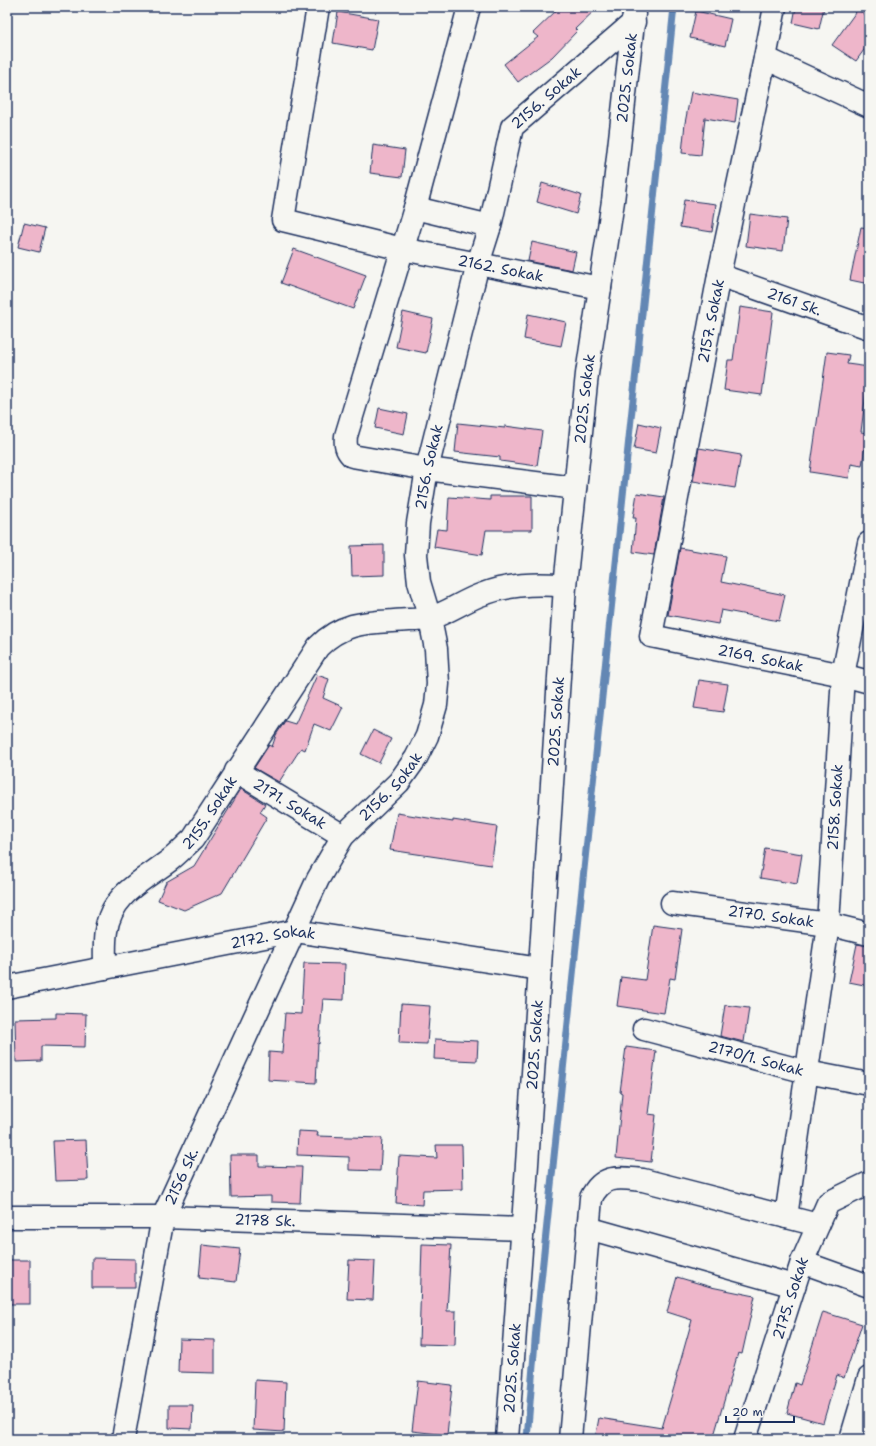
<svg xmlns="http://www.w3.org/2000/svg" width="876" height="1446" viewBox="0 0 876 1446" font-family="'Shantell Sans',sans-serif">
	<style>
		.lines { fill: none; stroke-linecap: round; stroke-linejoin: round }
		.stream { stroke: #6487b4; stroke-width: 7 }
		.building { fill: #eeb6ca; stroke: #1b2f5e }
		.minor-casing { stroke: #1b2f5e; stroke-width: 25 }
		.minor { stroke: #f6f6f2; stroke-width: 22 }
		.labels { text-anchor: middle; stroke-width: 3; stroke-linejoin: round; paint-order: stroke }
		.street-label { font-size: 15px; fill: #1b2f5e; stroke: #f6f6f2 }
	</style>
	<rect width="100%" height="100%" fill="#f6f6f2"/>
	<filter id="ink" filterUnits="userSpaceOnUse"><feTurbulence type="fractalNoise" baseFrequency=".025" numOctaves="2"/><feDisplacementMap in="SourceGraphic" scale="8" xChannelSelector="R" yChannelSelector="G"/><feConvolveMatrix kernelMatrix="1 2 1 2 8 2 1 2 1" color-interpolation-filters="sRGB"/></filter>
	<g filter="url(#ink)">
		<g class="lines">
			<path class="stream" d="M 527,1439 L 536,1329 L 674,7"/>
		</g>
		<g class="building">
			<path d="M 560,7 L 598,7 L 575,29 L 577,31 L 552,57 L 518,82 L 504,64 L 538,37 L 533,33 Z"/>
			<path d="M 796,7 L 824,7 L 819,29 L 793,23 Z"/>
			<path d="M 858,9 L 869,18 L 869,43 L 856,61 L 832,45 Z"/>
			<path d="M 696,11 L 731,19 L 725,46 L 690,38 Z"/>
			<path d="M 338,12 L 378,19 L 372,50 L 333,43 Z"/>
			<path d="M 691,92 L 738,100 L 735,123 L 705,118 L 701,155 L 682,153 L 685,123 Z"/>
			<path d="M 373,145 L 405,150 L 402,177 L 370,173 Z"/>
			<path d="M 542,183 L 581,195 L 576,214 L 537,202 Z"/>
			<path d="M 684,200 L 716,204 L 712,232 L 680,227 Z"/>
			<path d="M 750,214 L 787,219 L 783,251 L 746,246 Z"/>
			<path d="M 24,223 L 45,228 L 39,252 L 18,247 Z"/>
			<path d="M 861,227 L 869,228 L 869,284 L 850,280 Z"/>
			<path d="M 532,242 L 576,252 L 572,270 L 528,261 Z"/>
			<path d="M 294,249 L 366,275 L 353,309 L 281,283 Z"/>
			<path d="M 740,307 L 773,312 L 762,395 L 724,390 L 728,360 L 733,360 Z"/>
			<path d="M 403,312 L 433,319 L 426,353 L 396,347 Z"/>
			<path d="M 528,314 L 566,322 L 561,346 L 524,339 Z"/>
			<path d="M 827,352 L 849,355 L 847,364 L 869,367 L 861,432 L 867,433 L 862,466 L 851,464 L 849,478 L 810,472 Z"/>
			<path d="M 379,408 L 408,414 L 404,434 L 375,428 Z"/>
			<path d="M 458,423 L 505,428 L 505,426 L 542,431 L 537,466 L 500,461 L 500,457 L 455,452 Z"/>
			<path d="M 639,423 L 661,428 L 656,453 L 634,449 Z"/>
			<path d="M 699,448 L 741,455 L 735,488 L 693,481 Z"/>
			<path d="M 637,493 L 664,497 L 654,555 L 633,552 L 636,518 L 633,518 Z"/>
			<path d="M 490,496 L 532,496 L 532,530 L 486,530 L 482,555 L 434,547 L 437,529 L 447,530 L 449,497 L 490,500 Z"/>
			<path d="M 384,545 L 384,575 L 352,576 L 351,546 Z"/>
			<path d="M 680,548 L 726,556 L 721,582 L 785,595 L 779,621 L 721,610 L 718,624 L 668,615 Z"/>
			<path d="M 317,675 L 329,679 L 323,698 L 343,707 L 331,731 L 314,724 L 305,750 L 301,748 L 279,782 L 254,768 L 269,745 L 272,747 L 276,735 L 285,721 L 295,724 Z"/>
			<path d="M 699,680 L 728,684 L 723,712 L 694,708 Z"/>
			<path d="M 373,730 L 391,739 L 379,763 L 361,754 Z"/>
			<path d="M 241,789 L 265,804 L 260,812 L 267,817 L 222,893 L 184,910 L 158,900 L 166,882 L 194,866 Z"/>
			<path d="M 397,813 L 453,822 L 453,820 L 497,827 L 491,865 L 390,850 Z"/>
			<path d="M 765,848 L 802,854 L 797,884 L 760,878 Z"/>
			<path d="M 653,925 L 682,929 L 675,979 L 670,978 L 664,1013 L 617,1006 L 621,977 L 645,980 Z"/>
			<path d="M 857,944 L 869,946 L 869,986 L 849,982 Z"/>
			<path d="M 304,963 L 345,964 L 344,1000 L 323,999 L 319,1044 L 318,1043 L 316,1083 L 268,1080 L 269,1052 L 282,1053 L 285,1013 L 301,1014 Z"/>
			<path d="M 401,1004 L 430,1006 L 427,1044 L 399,1043 Z"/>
			<path d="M 725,1005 L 749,1008 L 744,1042 L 720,1036 Z"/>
			<path d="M 56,1013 L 86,1014 L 85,1047 L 41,1046 L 41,1061 L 16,1062 L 15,1019 L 56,1018 Z"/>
			<path d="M 435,1039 L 478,1041 L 477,1061 L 434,1059 Z"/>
			<path d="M 626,1047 L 656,1051 L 648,1114 L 656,1115 L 651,1162 L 616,1158 L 622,1093 L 620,1092 Z"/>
			<path d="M 298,1131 L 318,1132 L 317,1136 L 382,1138 L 380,1171 L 349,1170 L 349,1157 L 297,1155 Z"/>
			<path d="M 86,1140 L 88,1180 L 55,1181 L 53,1141 Z"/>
			<path d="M 436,1145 L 462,1145 L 463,1189 L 423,1190 L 422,1205 L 396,1203 L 399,1156 L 437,1158 Z"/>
			<path d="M 230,1155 L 259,1155 L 259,1166 L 302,1167 L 300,1203 L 271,1202 L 271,1196 L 231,1197 Z"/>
			<path d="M 422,1244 L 451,1245 L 447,1311 L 456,1311 L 455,1345 L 419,1344 Z"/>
			<path d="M 202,1245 L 240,1249 L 236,1282 L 199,1278 Z"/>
			<path d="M 92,1258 L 135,1259 L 135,1288 L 92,1288 Z"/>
			<rect x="7" y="1260" width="23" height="44"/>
			<path d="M 349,1260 L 375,1261 L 373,1300 L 347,1299 Z"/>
			<path d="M 677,1277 L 711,1287 L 755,1296 L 742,1354 L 738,1353 L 713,1439 L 595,1439 L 599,1418 L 662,1428 L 677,1377 L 676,1377 L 692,1320 L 667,1312 Z"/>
			<path d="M 823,1312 L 862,1324 L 844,1378 L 837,1375 L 823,1423 L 787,1413 L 795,1383 L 800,1385 Z"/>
			<path d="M 179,1339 L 215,1340 L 215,1373 L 178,1372 Z"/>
			<path d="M 255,1380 L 286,1382 L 284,1432 L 253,1430 Z"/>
			<path d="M 418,1381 L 452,1385 L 447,1435 L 412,1431 Z"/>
			<path d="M 169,1405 L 193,1405 L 192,1429 L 169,1428 Z"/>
		</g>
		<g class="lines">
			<g class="minor-casing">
				<g id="minor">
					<path id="s1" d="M 318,7 L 283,220 L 402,249 L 600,288"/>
					<path d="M 469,7 L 415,208 L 346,436 C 345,445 346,450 352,456 L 427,469 L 575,488"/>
					<path id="s2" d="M 775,7 L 765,58 L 719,275 L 651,636 L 843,675 L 869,682"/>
					<path d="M 765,58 L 869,106"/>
					<path d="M 415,208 L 490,226"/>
					<path id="s3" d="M 719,275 L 869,328"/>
					<path id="s4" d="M 236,771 L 343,836"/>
					<path id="s5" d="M 672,903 L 828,924 L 869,934"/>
					<path id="s6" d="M 105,968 C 105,956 104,943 106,931 C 111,894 144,880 170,860 C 178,854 185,846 193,839 L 318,647 C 345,619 373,623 409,620 C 415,620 424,620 430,618 C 448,613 465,600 483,594 C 510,584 537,583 565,586"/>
					<path id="s7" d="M 7,987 L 295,931 L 540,969"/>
					<path id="s8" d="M 644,1029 L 807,1072 L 869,1084"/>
					<path id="s9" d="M 7,1217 L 163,1217 L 523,1229"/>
					<path id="s10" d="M 786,1217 L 828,924 L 843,675 L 869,543"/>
					<path d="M 588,1228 L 794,1286"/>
					<path d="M 802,1262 L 869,1286"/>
					<path id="s11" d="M 123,1439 L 163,1217 L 318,879 L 343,836 L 399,782 L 416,758 L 427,736 L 436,705 L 438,684 L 436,649 L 430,619 L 419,582 L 416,555 L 418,523 L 427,469 L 478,264 L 490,226 L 512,127 L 634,22"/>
					<path id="s12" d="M 507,1439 L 524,1210 L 565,586 L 587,374 L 613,201 L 634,14"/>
					<path d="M 570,1439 L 591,1198 C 603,1173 620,1178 643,1180 L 818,1225"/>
					<path id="s13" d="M 745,1439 L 802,1262 L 828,1203 L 869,1183"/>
					<path d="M 851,1439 L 869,1378"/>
				</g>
			</g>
			<use href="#minor" class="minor"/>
		</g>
	</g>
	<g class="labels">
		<g class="street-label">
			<text dy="5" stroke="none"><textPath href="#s12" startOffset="1367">2025. Sokak</textPath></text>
			<text dy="5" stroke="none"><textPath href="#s11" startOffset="1448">2156. Sokak</textPath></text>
			<text dy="5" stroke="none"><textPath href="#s1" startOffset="439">2162. Sokak</textPath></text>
			<text dy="5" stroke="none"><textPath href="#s3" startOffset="80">2161 Sk.</textPath></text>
			<text transform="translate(711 321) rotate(-79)" y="5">2157. Sokak</text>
			<text dy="5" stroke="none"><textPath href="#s12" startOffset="1043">2025. Sokak</textPath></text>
			<text dy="5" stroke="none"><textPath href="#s11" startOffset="1053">2156. Sokak</textPath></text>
			<text dy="5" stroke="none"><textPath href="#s2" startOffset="753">2169. Sokak</textPath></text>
			<text dy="5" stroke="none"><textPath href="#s12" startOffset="719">2025. Sokak</textPath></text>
			<text dy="5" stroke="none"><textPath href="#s11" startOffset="716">2156. Sokak</textPath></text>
			<text dy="5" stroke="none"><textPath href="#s4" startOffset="63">2171. Sokak</textPath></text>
			<text dy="5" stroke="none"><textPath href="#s10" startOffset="413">2158. Sokak</textPath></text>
			<text dy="5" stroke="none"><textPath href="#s6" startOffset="198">2155. Sokak</textPath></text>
			<text dy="5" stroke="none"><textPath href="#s5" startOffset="100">2170. Sokak</textPath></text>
			<text dy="5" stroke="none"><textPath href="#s7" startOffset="271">2172. Sokak</textPath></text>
			<text dy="5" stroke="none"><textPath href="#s12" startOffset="395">2025. Sokak</textPath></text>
			<text dy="5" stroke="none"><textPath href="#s8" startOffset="116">2170/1. Sokak</textPath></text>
			<text dy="5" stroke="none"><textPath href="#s11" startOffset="270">2156 Sk.</textPath></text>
			<text dy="5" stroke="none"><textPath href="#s9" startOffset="258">2178 Sk.</textPath></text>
			<text dy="5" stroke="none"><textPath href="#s13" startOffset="148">2175. Sokak</textPath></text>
			<text dy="5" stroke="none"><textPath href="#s12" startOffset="71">2025. Sokak</textPath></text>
		</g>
	</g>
	<rect width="876" height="1446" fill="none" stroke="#f6f6f2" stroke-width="24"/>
	<rect x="12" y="12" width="852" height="1422" fill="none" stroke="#1b2f5e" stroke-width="1.5" filter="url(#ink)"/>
	<path d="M726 1416v6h68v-6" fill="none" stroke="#1b2f5e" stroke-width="2"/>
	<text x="732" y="1416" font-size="12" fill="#1b2f5e" stroke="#f6f6f2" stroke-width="3" paint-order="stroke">20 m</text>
</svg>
